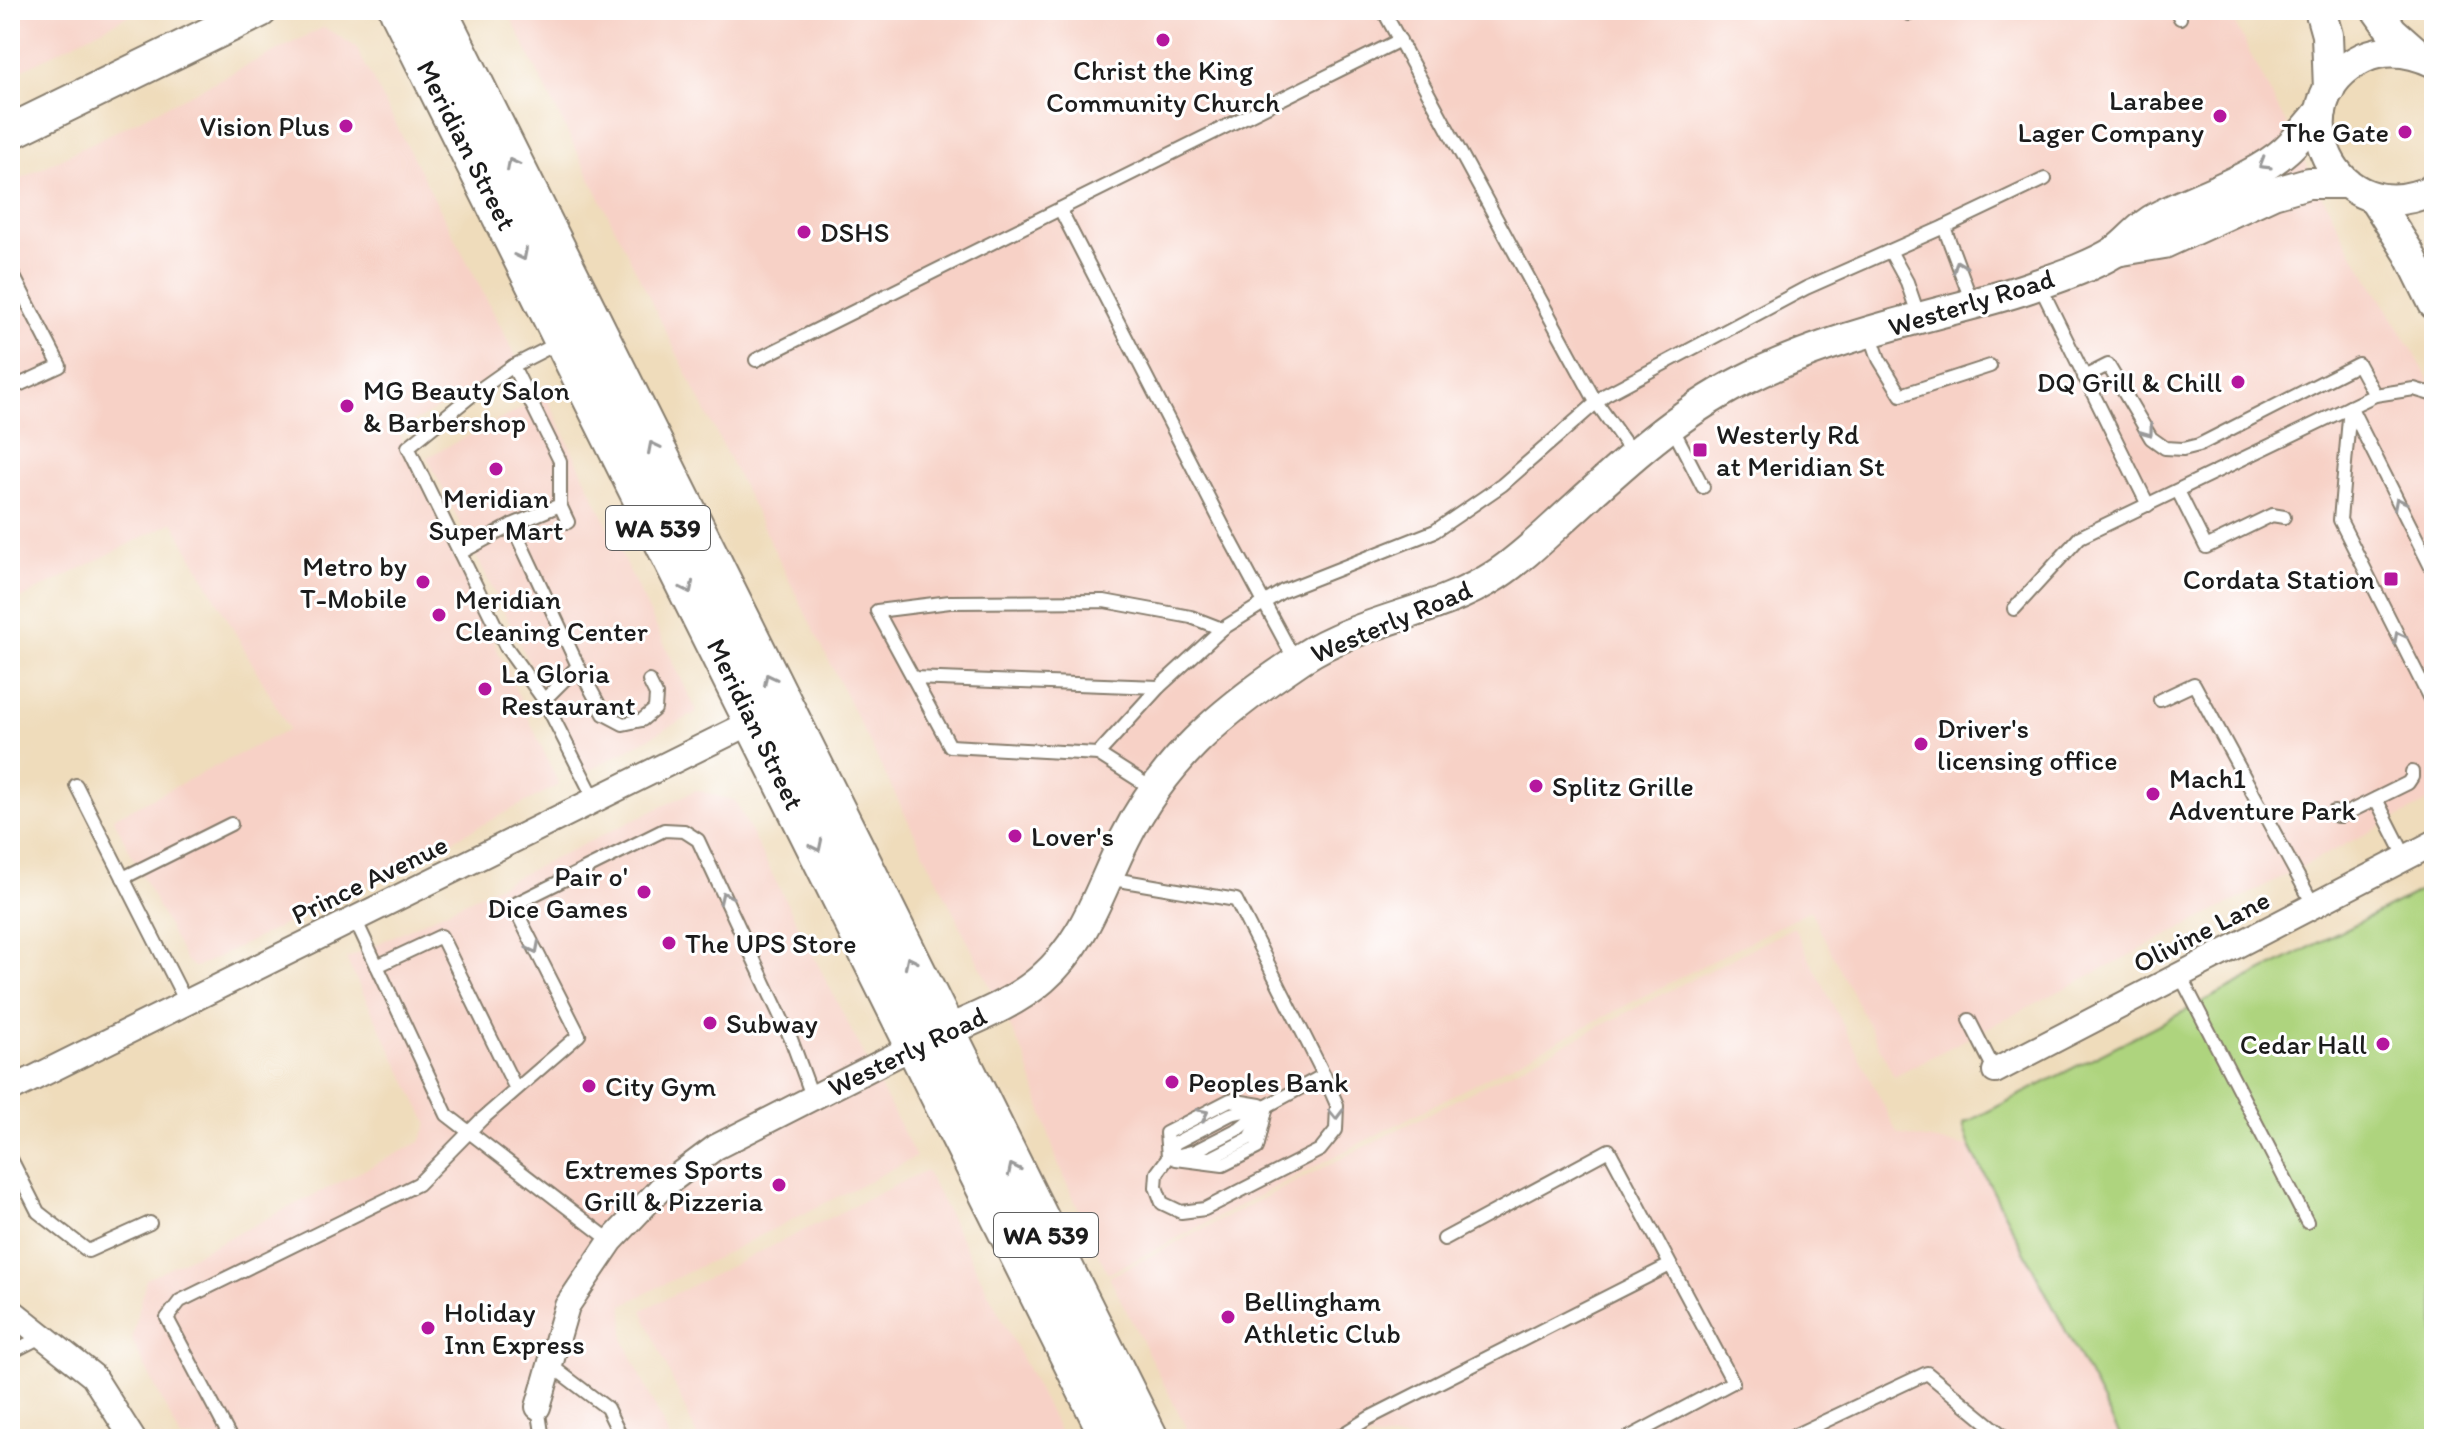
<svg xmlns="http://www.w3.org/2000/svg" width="2444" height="1449" viewBox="0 0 2444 1449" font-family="Itim,sans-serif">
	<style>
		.built { fill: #f7d1c6 }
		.green { fill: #aed47e; stroke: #65784d; stroke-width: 2 }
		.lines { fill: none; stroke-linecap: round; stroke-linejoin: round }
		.service-casing { stroke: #867c6c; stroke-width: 16 }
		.minor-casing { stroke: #867c6c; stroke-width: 28 }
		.tertiary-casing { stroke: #867c6c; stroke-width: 34 }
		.secondary-casing { stroke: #867c6c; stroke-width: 38 }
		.trunk-casing { stroke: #867c6c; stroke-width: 44 }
		.service { stroke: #fff; stroke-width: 12 }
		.minor { stroke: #fff; stroke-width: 24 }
		.tertiary { stroke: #fff; stroke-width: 30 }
		.secondary { stroke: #fff; stroke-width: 34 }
		.trunk { stroke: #fff; stroke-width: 40 }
		.oneway { stroke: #999 }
		.poi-dot { fill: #b5179e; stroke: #fff; stroke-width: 3 }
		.labels { text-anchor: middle; stroke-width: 6; stroke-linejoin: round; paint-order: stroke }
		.shield { fill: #fff; stroke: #606060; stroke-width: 2 }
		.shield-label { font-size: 26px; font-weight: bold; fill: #1c1c1c }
		.poi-label { font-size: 28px; fill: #1c1c1c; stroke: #fff; text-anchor: start }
		.street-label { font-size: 28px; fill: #1c1c1c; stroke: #fff }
	</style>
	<rect width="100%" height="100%" fill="#fff"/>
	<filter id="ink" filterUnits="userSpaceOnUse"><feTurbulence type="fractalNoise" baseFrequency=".0125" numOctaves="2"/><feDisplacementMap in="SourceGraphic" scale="16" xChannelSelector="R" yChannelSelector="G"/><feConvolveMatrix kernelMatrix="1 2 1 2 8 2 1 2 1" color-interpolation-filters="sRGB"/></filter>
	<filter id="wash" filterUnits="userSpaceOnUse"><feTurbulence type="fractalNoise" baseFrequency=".006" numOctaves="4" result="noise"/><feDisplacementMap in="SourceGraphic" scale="32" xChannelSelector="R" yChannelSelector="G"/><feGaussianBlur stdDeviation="1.8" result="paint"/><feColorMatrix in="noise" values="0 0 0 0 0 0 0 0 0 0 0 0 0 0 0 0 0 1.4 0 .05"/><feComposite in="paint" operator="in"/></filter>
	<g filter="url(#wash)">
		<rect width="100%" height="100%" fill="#efdcbb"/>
		<g class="built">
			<path d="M 10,10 L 139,10 L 10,76 Z"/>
			<path d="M 511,10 L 2228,10 L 2349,247 L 2415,354 L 2434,390 L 2434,799 L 1894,1076 L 1810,910 L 1108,1274 L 1058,1164 L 1026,1059 L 509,14 Z"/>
			<path d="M 324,27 L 356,47 L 519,362 L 398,431 L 559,785 L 368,884 L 199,966 L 194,967 L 185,960 L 113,818 L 289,729 L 173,522 L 10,604 L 10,184 Z"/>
			<path d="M 546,396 L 697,712 L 584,773 L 427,457 Z"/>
			<path d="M 696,790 L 735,801 L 916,1157 L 623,1305 L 624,1340 L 670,1439 L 181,1439 L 132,1340 L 146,1279 L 420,1142 L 428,1124 L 346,959 Z"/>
			<path d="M 1794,927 L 1898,1134 L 1970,1147 L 2122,1439 L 1192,1439 L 1109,1277 Z"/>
			<path d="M 926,1170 L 1063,1439 L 698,1439 L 642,1310 Z"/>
		</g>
		<path class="green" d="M 2434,884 L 2434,1439 L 2122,1439 L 1970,1147 L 1963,1124 Z"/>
	</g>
	<g filter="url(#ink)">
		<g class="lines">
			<g class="service-casing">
				<g id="service">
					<path d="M 1383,10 L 1596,402 L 1633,454"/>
					<path d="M 2176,10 L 2180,18"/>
					<path d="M 1909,14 L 1917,10"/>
					<path d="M 1060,209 L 1224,528 L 1296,662"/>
					<path d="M 1944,227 L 1973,305"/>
					<path d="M 1890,251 L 1907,282 L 1919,317"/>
					<path d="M 10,269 L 60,366 L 10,389"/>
					<path d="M 2039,284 L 2148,505"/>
					<path d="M 1870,333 L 1879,359 L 1901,395 L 1990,366"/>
					<path d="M 558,343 L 513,366 L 472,395 L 408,447 L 506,647 L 544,700 L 595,800"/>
					<path d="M 756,360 L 1400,40"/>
					<path d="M 2084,377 L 2108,365 L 2151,438 L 2165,448 L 2183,449 L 2199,445 L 2358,364 L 2375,395"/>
					<path d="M 2350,407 L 2340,520 L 2434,707"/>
					<path d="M 2351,408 L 2434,573"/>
					<path d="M 1672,427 L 1703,487"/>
					<path d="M 2178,491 L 2206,547 L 2272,515 L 2284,517"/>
					<path d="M 560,505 L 568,522"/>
					<path d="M 512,525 L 578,666 L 544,700"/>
					<path d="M 460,553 L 512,525 L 560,505 L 560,461 L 513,366"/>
					<path d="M 2014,609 L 2080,537 L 2375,395 L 2414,389 L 2434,395"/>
					<path d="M 578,666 L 604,714 L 623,724 L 642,720 L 655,709 L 656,695 L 649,681"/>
					<path d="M 913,678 L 1159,687"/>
					<path d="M 2160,700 L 2194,684 L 2314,906"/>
					<path d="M 1098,754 L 1159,687 L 1222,629"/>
					<path d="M 76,785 L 186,1002"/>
					<path d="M 1153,789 L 1098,754 L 950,746 L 877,611 L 950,602 L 1104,601 L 1191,617 L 1222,629 L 1283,591 L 1435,531 L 1502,485 L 1605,395 L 1806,288 L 1944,227 L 2045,179"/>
					<path d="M 2376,799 L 2406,858"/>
					<path d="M 2334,812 L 2337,816 L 2341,816 L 2408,783 L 2412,777 L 2412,772"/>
					<path d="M 123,878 L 231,824"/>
					<path d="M 1107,878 L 1236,900 L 1324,1075"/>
					<path d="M 355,919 L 447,1115 L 611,1241"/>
					<path d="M 377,966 L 441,936 L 516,1089"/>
					<path d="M 2180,975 L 2307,1222"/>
					<path d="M 1969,1020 L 1995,1071"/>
					<path d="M 1168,1156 L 1166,1133 L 1230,1100 L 1260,1105"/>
					<path d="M 10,1157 L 38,1212 L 88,1251 L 150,1223"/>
					<path d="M 1168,1158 L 1195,1151 L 1240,1128 L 1267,1106 L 1324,1075 L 1337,1105 L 1336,1130 L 1320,1150 L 1205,1209 L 1181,1212 L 1162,1203 L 1156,1187 L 1157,1173 L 1168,1158 L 1175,1143 L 1231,1114 L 1267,1106"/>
					<path d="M 1203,1158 L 1211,1158 L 1250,1138 L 1258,1123"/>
					<path d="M 1176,1159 L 1223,1165 L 1257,1148 L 1267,1106"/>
					<path d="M 1444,1239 L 1609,1150 L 1733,1382 L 1626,1439"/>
					<path d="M 10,1353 L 43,1336"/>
					<path d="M 549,1364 L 607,1408 L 622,1439"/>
					<path d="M 538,1407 L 543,1439"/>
					<path d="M 231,1439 L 167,1318 L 180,1301 L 418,1184 L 481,1120 L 579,1035 L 513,905 L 664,830 L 684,831 L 698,840 L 791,1039 L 812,1096"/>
					<path d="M 1335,1439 L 1369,1418 L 1670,1265"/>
					<path d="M 1787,1439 L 1927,1373 L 2007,1439"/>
				</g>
			</g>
			<g class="minor-casing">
				<g id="minor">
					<path d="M 1995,1071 L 2434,843"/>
					<path d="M 10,1090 L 754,721"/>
					<path d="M 10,1310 L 93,1376 L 133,1439"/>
					<path d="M 538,1407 L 567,1306 L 611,1241 L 661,1188 L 716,1147 L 916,1045"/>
				</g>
			</g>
			<g class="tertiary-casing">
				<g id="tertiary">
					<path d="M 2320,10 L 2327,35 L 2329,90"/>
					<path d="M 2377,10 L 2392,31 L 2418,54"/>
					<path d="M 2434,62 C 2411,51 2387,47 2363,58 C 2275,100 2333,238 2434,189"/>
					<path d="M 2374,198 L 2409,253 L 2434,304"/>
					<path d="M 2116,251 L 2164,243 L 2273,193 L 2308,183 L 2346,183"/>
					<path d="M 927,1040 C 965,1022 1010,1007 1042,979 C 1087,940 1099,890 1125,839 C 1163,762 1220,713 1290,666 C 1304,656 1319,647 1335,640 C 1387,616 1447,607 1496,575 C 1525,556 1549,531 1575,508 C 1625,462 1679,413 1740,382 C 1796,353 1858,334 1919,318 C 1958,307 1998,299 2036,285 C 2062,276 2092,266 2116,251 C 2130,241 2140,226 2156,218 C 2195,197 2253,180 2286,150 C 2299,138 2310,124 2321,111"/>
				</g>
			</g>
			<g class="secondary-casing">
				<path id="secondary" d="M 10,132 L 260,10"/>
			</g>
			<g class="trunk-casing">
				<g id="trunk">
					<path d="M 400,10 L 1112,1439"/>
					<path d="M 436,10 L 1148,1439"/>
				</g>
			</g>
			<use href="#service" class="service"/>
			<use href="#minor" class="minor"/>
			<use href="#tertiary" class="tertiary"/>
			<use href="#secondary" class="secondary"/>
			<use href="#trunk" class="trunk"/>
		</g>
		<defs><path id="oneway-chevron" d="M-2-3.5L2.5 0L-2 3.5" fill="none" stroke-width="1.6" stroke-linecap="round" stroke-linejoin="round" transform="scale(2)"/></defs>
		<g class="oneway">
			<use href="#oneway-chevron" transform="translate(512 164) rotate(-117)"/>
			<use href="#oneway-chevron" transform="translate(2264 164) rotate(149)"/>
			<use href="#oneway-chevron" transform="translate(522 255) rotate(63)"/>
			<use href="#oneway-chevron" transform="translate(1959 266) rotate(-111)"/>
			<use href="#oneway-chevron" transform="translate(2148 431) rotate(54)"/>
			<use href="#oneway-chevron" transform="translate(653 447) rotate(-117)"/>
			<use href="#oneway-chevron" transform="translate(2399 503) rotate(-117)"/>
			<use href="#oneway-chevron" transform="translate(688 588) rotate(64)"/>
			<use href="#oneway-chevron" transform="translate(2399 637) rotate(-117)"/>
			<use href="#oneway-chevron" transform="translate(769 679) rotate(-117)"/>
			<use href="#oneway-chevron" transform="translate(817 846) rotate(64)"/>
			<use href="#oneway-chevron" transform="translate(725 897) rotate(-115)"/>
			<use href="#oneway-chevron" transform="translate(534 948) rotate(63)"/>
			<use href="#oneway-chevron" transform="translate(910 962) rotate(-116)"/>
			<use href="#oneway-chevron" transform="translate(1203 1114) rotate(-27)"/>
			<use href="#oneway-chevron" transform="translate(1336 1114) rotate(89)"/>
			<use href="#oneway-chevron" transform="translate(1013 1169) rotate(-116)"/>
		</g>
	</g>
	<g class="poi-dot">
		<circle cx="1163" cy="40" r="8"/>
		<circle cx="2220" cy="116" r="8"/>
		<circle cx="346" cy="126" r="8"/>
		<circle cx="2405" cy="132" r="8"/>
		<circle cx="804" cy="232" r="8"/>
		<circle cx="2238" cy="382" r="8"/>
		<circle cx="347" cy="406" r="8"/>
		<rect x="1692" y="442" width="16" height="16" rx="4"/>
		<circle cx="496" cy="469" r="8"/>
		<rect x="2383" y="571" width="16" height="16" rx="4"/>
		<circle cx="423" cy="582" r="8"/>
		<circle cx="439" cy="615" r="8"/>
		<circle cx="485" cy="689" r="8"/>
		<circle cx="1921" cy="744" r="8"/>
		<circle cx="1536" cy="786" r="8"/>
		<circle cx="2153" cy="794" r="8"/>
		<circle cx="1015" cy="836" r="8"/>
		<circle cx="644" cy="892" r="8"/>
		<circle cx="669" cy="943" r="8"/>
		<circle cx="710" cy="1023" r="8"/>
		<circle cx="2383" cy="1044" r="8"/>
		<circle cx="1172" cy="1082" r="8"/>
		<circle cx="589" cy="1086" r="8"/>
		<circle cx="779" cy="1185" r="8"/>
		<circle cx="1228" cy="1317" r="8"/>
		<circle cx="428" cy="1328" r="8"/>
	</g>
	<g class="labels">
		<g class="shield">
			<rect x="606" y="506" width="104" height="44" rx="6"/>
			<rect x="994" y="1213" width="104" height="44" rx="6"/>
		</g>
		<g class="shield-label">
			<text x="658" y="537">WA 539</text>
			<text x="1046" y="1244">WA 539</text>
		</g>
		<g class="poi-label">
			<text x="1163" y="80" text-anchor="middle">Christ the King<tspan x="1163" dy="32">Community Church</tspan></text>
			<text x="2204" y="110" text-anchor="end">Larabee<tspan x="2204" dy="32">Lager Company</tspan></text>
			<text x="330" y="136" text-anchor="end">Vision Plus</text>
			<text x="2389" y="142" text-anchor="end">The Gate</text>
			<text x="820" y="242">DSHS</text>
			<text x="2222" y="392" text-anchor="end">DQ Grill &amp; Chill</text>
			<text x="363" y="400">MG Beauty Salon<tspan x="363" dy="32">&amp; Barbershop</tspan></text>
			<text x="1716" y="444">Westerly Rd<tspan x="1716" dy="32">at Meridian St</tspan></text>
			<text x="496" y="508" text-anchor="middle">Meridian<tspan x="496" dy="32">Super Mart</tspan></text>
			<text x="407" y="576" text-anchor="end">Metro by<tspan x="407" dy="32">T-Mobile</tspan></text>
			<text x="2375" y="589" text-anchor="end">Cordata Station</text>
			<text x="455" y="609">Meridian<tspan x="455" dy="32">Cleaning Center</tspan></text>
			<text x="501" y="683">La Gloria<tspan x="501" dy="32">Restaurant</tspan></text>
			<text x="1937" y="738">Driver's<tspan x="1937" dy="32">licensing office</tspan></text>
			<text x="2169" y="788">Mach1<tspan x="2169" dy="32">Adventure Park</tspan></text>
			<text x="1552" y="796">Splitz Grille</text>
			<text x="1031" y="846">Lover's</text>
			<text x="628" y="886" text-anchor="end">Pair o'<tspan x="628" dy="32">Dice Games</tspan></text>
			<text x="685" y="953">The UPS Store</text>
			<text x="726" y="1033">Subway</text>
			<text x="2367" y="1054" text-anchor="end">Cedar Hall</text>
			<text x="1188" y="1092">Peoples Bank</text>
			<text x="605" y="1096">City Gym</text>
			<text x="763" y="1179" text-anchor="end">Extremes Sports<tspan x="763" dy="32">Grill &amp; Pizzeria</tspan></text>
			<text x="1244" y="1311">Bellingham<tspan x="1244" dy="32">Athletic Club</tspan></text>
			<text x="444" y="1322">Holiday<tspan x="444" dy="32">Inn Express</tspan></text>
		</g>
		<g class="street-label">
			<text transform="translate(467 145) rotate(63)" y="10">Meridian Street</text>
			<text transform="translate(1971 302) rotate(-17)" y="10">Westerly Road</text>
			<text transform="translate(1391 621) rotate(-23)" y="10">Westerly Road</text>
			<text transform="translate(756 724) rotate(64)" y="10">Meridian Street</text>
			<text transform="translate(369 879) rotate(-26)" y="10">Prince Avenue</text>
			<text transform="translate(2201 931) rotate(-27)" y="10">Olivine Lane</text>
			<text transform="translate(907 1051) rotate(-26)" y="10">Westerly Road</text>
		</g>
	</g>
	<rect width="2444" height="1449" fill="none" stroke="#fff" stroke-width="40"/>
</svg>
